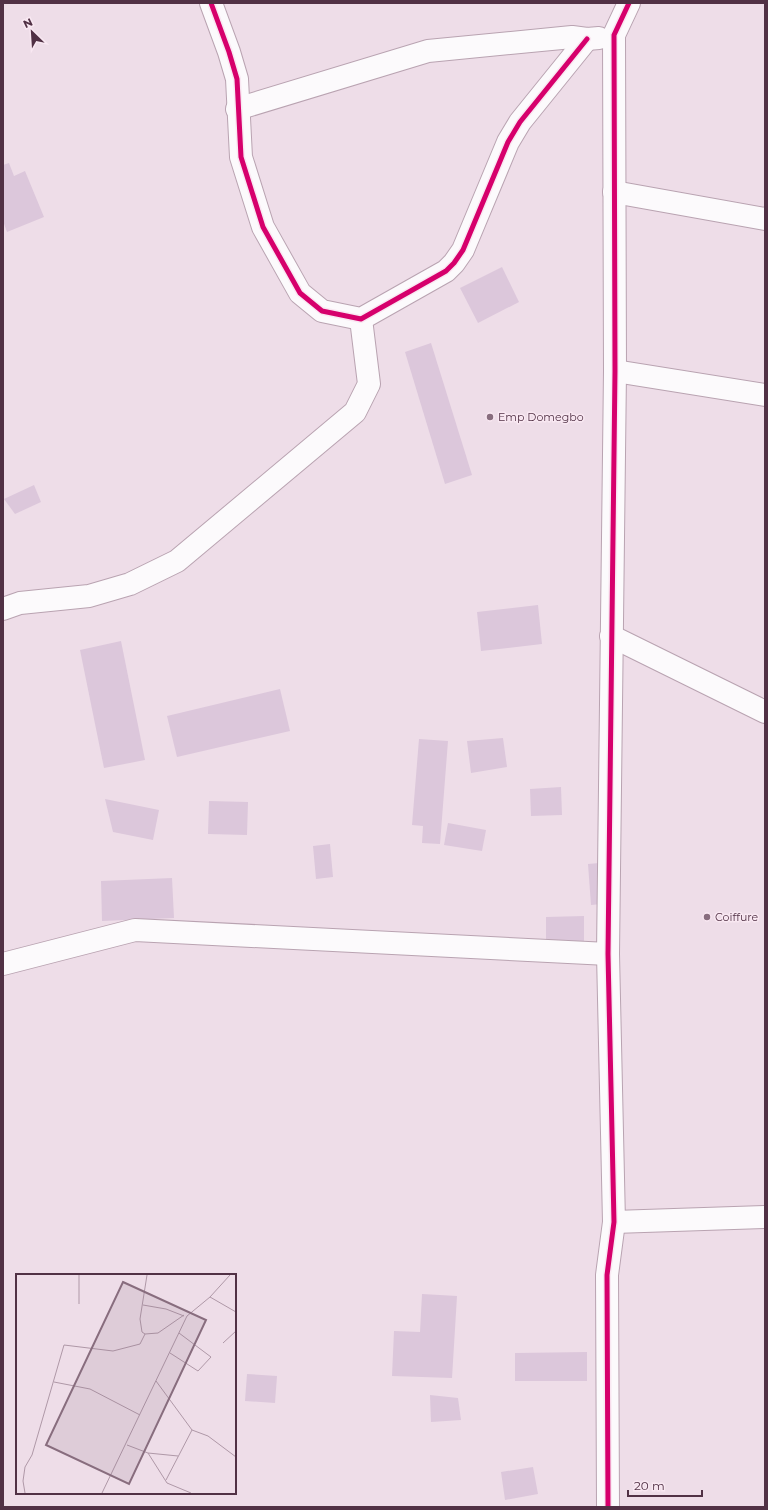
<svg xmlns="http://www.w3.org/2000/svg" width="768" height="1510" viewBox="0 0 768 1510" font-family="Montserrat,sans-serif">
	<style>
		.building { fill: #dcc7db }
		.lines { fill: none; stroke-linecap: round; stroke-linejoin: round }
		.minor-casing { stroke: #b9a3b1; stroke-width: 24 }
		.minor { stroke: #fcfafc; stroke-width: 22 }
		.cycleway-casing { stroke: #f9e8f2; stroke-width: 8 }
		.cycleway { stroke: #d6006c; stroke-width: 5 }
		.poi-dot { fill: #886d7e; stroke: #f9e8f2; stroke-width: 1.5 }
		.labels { text-anchor: middle; stroke-width: 3; stroke-linejoin: round; paint-order: stroke }
		.poi-label { font-size: 11px; fill: #513145; stroke: #f9e8f2; text-anchor: start }
		.inset-road { fill: none; stroke: #af98a7; stroke-width: 1 }
		.view { fill: #886d7e; fill-opacity: 0.15; stroke: #886d7e; stroke-width: 2 }
		.inset-edge { fill: none; stroke: #513145; stroke-width: 2 }
	</style>
	<rect width="100%" height="100%" fill="#eedde8"/>
	<g class="building">
		<path d="M 9,163 L 14,176 L 25,171 L 44,217 L 7,232 L 3,221 L 3,165 Z"/>
		<path d="M 502,267 L 519,302 L 478,323 L 460,288 Z"/>
		<path d="M 431,343 L 472,475 L 445,484 L 405,352 Z"/>
		<path d="M 34,485 L 41,502 L 15,514 L 4,499 Z"/>
		<path d="M 538,605 L 542,644 L 481,651 L 477,612 Z"/>
		<path d="M 121,641 L 145,760 L 104,768 L 80,650 Z"/>
		<path d="M 280,689 L 290,731 L 177,757 L 167,716 Z"/>
		<path d="M 503,738 L 507,767 L 471,773 L 467,741 Z"/>
		<path d="M 419,739 L 448,741 L 440,844 L 422,843 L 423,826 L 412,825 Z"/>
		<path d="M 561,787 L 562,815 L 531,816 L 530,789 Z"/>
		<path d="M 105,799 L 159,810 L 153,840 L 113,832 Z"/>
		<path d="M 209,801 L 248,802 L 247,835 L 208,834 Z"/>
		<path d="M 448,823 L 486,830 L 482,851 L 444,845 Z"/>
		<path d="M 330,844 L 333,877 L 316,879 L 313,846 Z"/>
		<path d="M 599,863 L 602,904 L 591,905 L 588,864 Z"/>
		<path d="M 172,878 L 174,918 L 102,921 L 101,881 Z"/>
		<path d="M 584,916 L 584,946 L 546,947 L 546,917 Z"/>
		<path d="M 422,1294 L 457,1296 L 452,1378 L 392,1376 L 394,1331 L 420,1332 Z"/>
		<path d="M 587,1352 L 587,1381 L 515,1381 L 515,1353 Z"/>
		<path d="M 247,1374 L 277,1376 L 275,1403 L 245,1401 Z"/>
		<path d="M 430,1395 L 458,1398 L 461,1420 L 431,1422 Z"/>
		<path d="M 533,1467 L 538,1494 L 505,1500 L 501,1472 Z"/>
	</g>
	<g class="lines">
		<g class="minor-casing">
			<g id="minor">
				<path d="M 211,3 L 229,52 L 237,79 L 241,157 L 263,227 L 300,293 L 322,311 L 361,319 L 446,271 L 454,263 L 463,250 L 508,142 L 520,122 L 587,39"/>
				<path d="M 237,109 L 428,51 L 572,37 L 587,39 L 599,38"/>
				<path d="M 614,192 L 765,219"/>
				<path d="M 615,371 L 765,395"/>
				<path d="M 3,609 L 20,603 L 89,596 L 130,584 L 177,561 L 355,412 L 369,384 L 361,319"/>
				<path d="M 611,636 L 765,712"/>
				<path d="M 3,964 L 135,930 L 608,954"/>
				<path d="M 614,1222 L 765,1217"/>
				<path d="M 608,1507 L 607,1275 L 614,1222 L 608,954 L 615,371 L 614,35 L 629,3"/>
			</g>
		</g>
		<use href="#minor" class="minor"/>
		<g class="cycleway-casing">
			<g id="cycleway">
				<path d="M 211,3 L 229,52 L 237,79 L 241,157 L 263,227 L 300,293 L 322,311 L 361,319 L 446,271 L 454,263 L 463,250 L 508,142 L 520,122 L 587,39"/>
				<path d="M 608,1507 L 607,1275 L 614,1222 L 608,954 L 615,371 L 614,35 L 629,3"/>
			</g>
		</g>
		<use href="#cycleway" class="cycleway"/>
	</g>
	<g class="poi-dot">
		<circle cx="490" cy="417" r="4"/>
		<circle cx="707" cy="917" r="4"/>
	</g>
	<g class="labels">
		<g class="poi-label">
			<text x="498" y="421">Emp Domegbo</text>
			<text x="715" y="921">Coiffure</text>
		</g>
	</g>
	<g transform="translate(16 1274)">
		<rect width="220" height="220" fill="#eedde8"/>
		<path class="inset-road" d="M 63,1 L 63,30M 131,1 L 124,45 L 126,58 L 129,60 L 142,59 L 168,41M 194,23 L 220,38M 127,31 L 150,35 L 168,42M 207,69 L 220,57M 154,79 L 182,97 L 195,83 L 163,59M 140,107 L 176,156 L 192,162 L 220,183M 38,108 L 74,115 L 124,141M 111,171 L 132,179 L 162,182M 132,179 L 151,209 L 175,219M 150,206 L 176,156M 9,219 L 7,207 L 9,193 L 16,181 L 48,71 L 97,77 L 124,70 L 129,60M 86,219 L 171,42 L 194,23 L 214,1"/>
		<path class="view" d="M 107,8 L 190,46 L 113,210 L 30,171 Z"/>
		<rect width="220" height="220" class="inset-edge"/>
	</g>
	<rect width="768" height="1510" fill="none" stroke="#513145" stroke-width="8"/>
	<g transform="translate(32 32) rotate(335)" stroke="#f9e8f2" stroke-width="3" paint-order="stroke">
	<path d="M0-3L7 15L0 10L-7 15Z" fill="#513145"/>
	<text y="-6" font-size="11" font-weight="bold" text-anchor="middle" fill="#513145">N</text>
	</g>
	<path d="M628 1490v6h74v-6" fill="none" stroke="#513145" stroke-width="2"/>
	<text x="634" y="1490" font-size="12" fill="#513145" stroke="#f9e8f2" stroke-width="3" paint-order="stroke">20 m</text>
</svg>
